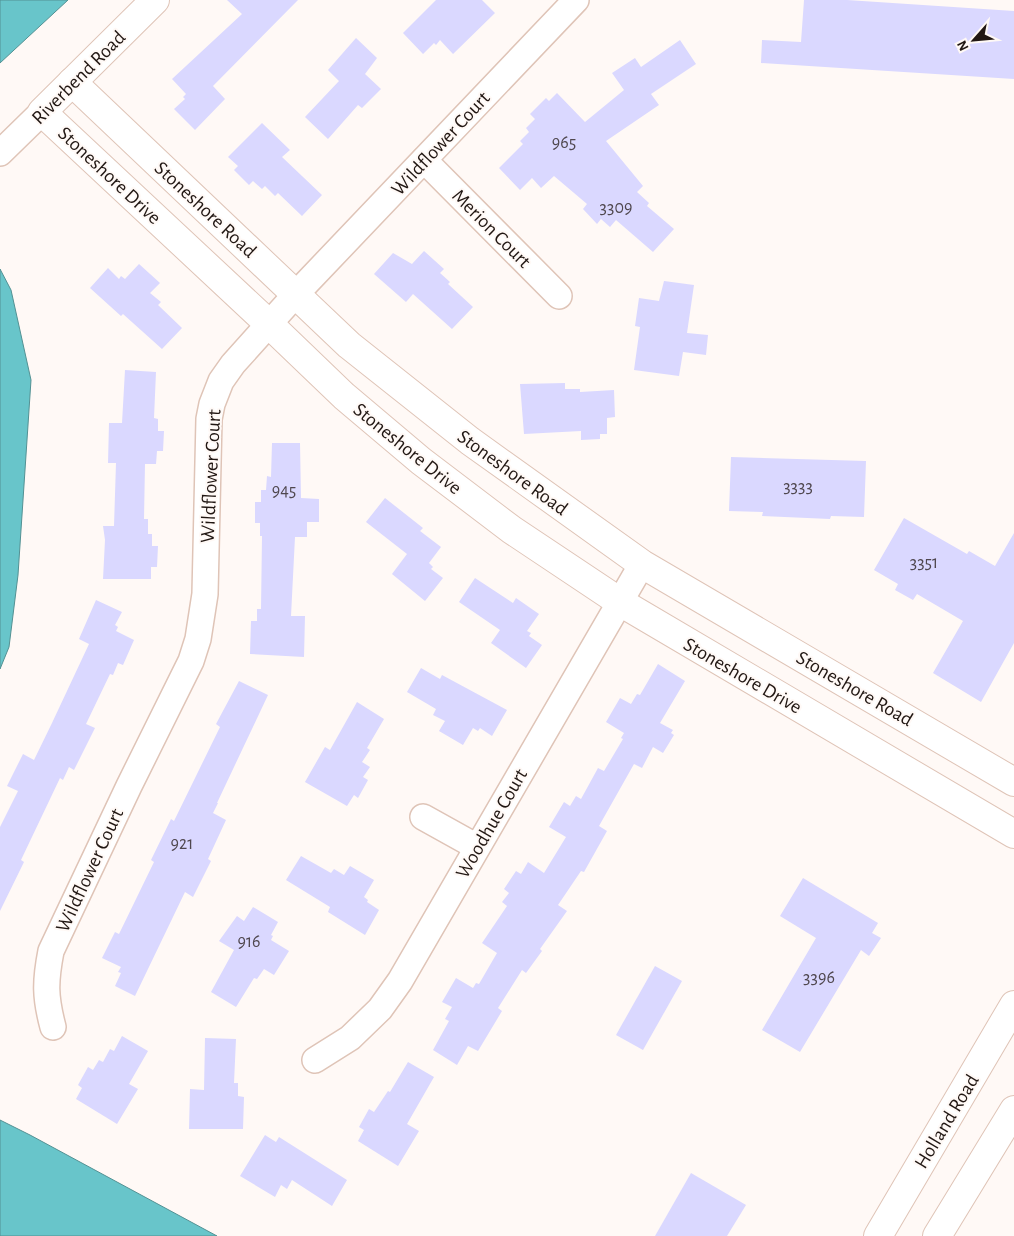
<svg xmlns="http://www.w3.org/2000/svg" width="1014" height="1236" viewBox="0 0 1014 1236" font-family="'Alegreya Sans',sans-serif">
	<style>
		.water { fill: #68c5ca; stroke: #539193 }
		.building { fill: #dad8ff }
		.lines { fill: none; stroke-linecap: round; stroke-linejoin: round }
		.minor-casing { stroke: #dfc4b7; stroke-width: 28 }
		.tertiary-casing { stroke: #dfc4b7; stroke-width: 30 }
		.secondary-casing { stroke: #dfc4b7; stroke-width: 30 }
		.minor { stroke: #fff; stroke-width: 25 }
		.tertiary { stroke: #fff; stroke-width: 28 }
		.secondary { stroke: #fff; stroke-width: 28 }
		.labels { text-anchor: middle; stroke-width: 4; stroke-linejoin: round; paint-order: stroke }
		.number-label { font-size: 18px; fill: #4f474e }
		.street-label { font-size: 20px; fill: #211713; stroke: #fff9f6 }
	</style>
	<rect width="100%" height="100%" fill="#fff9f6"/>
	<g class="water">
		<path d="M 0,0 L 68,0 L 0,63 Z"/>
		<path d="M 0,269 L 11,290 L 31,380 L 18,575 L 9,647 L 0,669 Z"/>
		<path d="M 0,1120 L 30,1135 L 217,1236 L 0,1236 Z"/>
	</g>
	<g class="building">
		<path d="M 227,0 L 298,0 L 213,86 L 225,99 L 195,130 L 174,109 L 185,99 L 183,97 L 186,94 L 172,79 L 242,14 Z"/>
		<path d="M 436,0 L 482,0 L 495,13 L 453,54 L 440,40 L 436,45 L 434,43 L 423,54 L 403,33 Z"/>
		<path d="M 804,0 L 847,0 L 1014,11 L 1014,79 L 761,63 L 762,40 L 801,42 Z"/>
		<path d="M 356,38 L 377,58 L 365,74 L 381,89 L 362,108 L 358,105 L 328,139 L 305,117 L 339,81 L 328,70 Z"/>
		<path d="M 680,40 L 696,64 L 651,94 L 659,105 L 606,141 L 643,186 L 637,192 L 649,203 L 647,206 L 674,229 L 653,252 L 616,220 L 610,227 L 601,219 L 597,224 L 583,209 L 587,204 L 554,176 L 541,188 L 532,178 L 520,190 L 499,168 L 523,144 L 520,141 L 529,132 L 526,128 L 535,119 L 530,114 L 546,98 L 549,101 L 557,93 L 585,122 L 624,90 L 612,73 L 635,58 L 641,67 Z"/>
		<path d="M 262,123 L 290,150 L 282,157 L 322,195 L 302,216 L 278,193 L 275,196 L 265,186 L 262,189 L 253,181 L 249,185 L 234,170 L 238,166 L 228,157 Z"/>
		<path d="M 424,251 L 444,269 L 440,273 L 450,282 L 448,284 L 473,307 L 452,329 L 413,294 L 406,302 L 374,274 L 393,253 L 412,264 Z"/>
		<path d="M 139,264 L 160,283 L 150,293 L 161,302 L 158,305 L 182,328 L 162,349 L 123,314 L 121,316 L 90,288 L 108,268 L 119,279 L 121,276 L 125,279 Z"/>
		<path d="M 664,281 L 694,285 L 687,333 L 708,335 L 706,355 L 683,352 L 679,376 L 634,370 L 640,327 L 635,326 L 639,298 L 659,301 Z"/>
		<path d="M 125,370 L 156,372 L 154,418 L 158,419 L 158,431 L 164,431 L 163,451 L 157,451 L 156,464 L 145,464 L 144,519 L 148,519 L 148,534 L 152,534 L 152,546 L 158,546 L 157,567 L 151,567 L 151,579 L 103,579 L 105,540 L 103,526 L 114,526 L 116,463 L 108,463 L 109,423 L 122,423 Z"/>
		<path d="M 565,383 L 565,389 L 580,389 L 580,392 L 614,390 L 615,417 L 607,418 L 607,434 L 600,434 L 600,439 L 581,440 L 581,431 L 524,434 L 520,384 Z"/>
		<path d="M 272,443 L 300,443 L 301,498 L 319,499 L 319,522 L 307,522 L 307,537 L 295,537 L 291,616 L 305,616 L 304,657 L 250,654 L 251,621 L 257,621 L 257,609 L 261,609 L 262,536 L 260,536 L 260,523 L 255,523 L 255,502 L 261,502 L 261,490 L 266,490 L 267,476 L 271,477 Z"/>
		<path d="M 731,457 L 866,461 L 864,517 L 831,516 L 830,519 L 762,516 L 763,512 L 729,511 Z"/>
		<path d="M 385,498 L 423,528 L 420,531 L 441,547 L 429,563 L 433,567 L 431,569 L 443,578 L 425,601 L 392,574 L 407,554 L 366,522 Z"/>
		<path d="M 904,518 L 967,554 L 969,551 L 995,566 L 1014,533 L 1014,643 L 981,702 L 933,673 L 963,621 L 917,594 L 913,600 L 895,590 L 898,584 L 874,570 Z"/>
		<path d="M 475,578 L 513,603 L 516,598 L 539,614 L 527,631 L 531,633 L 529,636 L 542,645 L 526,668 L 491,643 L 500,630 L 459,602 Z"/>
		<path d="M 96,600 L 122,612 L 115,625 L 118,627 L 116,631 L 134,640 L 123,665 L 118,663 L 113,675 L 110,674 L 86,724 L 95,728 L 74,770 L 69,767 L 63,780 L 60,778 L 21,860 L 24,862 L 0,911 L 0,827 L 18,791 L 7,786 L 23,754 L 34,760 L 52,723 L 89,644 L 79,639 Z"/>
		<path d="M 658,664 L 685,681 L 660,723 L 673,730 L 671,733 L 674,735 L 663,753 L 653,747 L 642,768 L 634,764 L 599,826 L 607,831 L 584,872 L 581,871 L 558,905 L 567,911 L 540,949 L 542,951 L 526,973 L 522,970 L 498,1008 L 502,1011 L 478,1051 L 468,1046 L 457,1065 L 433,1050 L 449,1021 L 445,1019 L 452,1007 L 442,1002 L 456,978 L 473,988 L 476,983 L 479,984 L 497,953 L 482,943 L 507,906 L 502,902 L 509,893 L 504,889 L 516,871 L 521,874 L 528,862 L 544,873 L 566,837 L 549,827 L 564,802 L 570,806 L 576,796 L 581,799 L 598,768 L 604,771 L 623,739 L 621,738 L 624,733 L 606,722 L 620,698 L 631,704 L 637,694 L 640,695 Z"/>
		<path d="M 421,668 L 440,679 L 442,675 L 507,710 L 492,736 L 480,728 L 478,731 L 473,728 L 463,745 L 439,731 L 445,721 L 433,715 L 436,709 L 407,692 Z"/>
		<path d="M 239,681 L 268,695 L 217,803 L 218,803 L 213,813 L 226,820 L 208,859 L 211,861 L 193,897 L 185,892 L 135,996 L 115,986 L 121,973 L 118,972 L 121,967 L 102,958 L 115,932 L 119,934 L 154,862 L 151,860 L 171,819 L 174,821 L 220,727 L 216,724 Z"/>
		<path d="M 357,702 L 384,719 L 367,748 L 370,750 L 362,762 L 370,767 L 363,777 L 368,780 L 358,798 L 354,795 L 347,806 L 305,782 L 325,747 L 330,750 Z"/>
		<path d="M 301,856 L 331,873 L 334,869 L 344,875 L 350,866 L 374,880 L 364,897 L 368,900 L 367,902 L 379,910 L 365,935 L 328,912 L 330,907 L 286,880 Z"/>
		<path d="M 803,878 L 878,923 L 872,933 L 881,938 L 869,956 L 861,950 L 800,1052 L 762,1030 L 816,938 L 780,916 Z"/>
		<path d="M 253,907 L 278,922 L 271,935 L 273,936 L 271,940 L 289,951 L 274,975 L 264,969 L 257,979 L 254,978 L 236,1007 L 211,992 L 234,950 L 219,941 L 237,916 L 244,921 Z"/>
		<path d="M 655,966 L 682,981 L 643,1050 L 616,1035 Z"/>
		<path d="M 122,1036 L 148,1051 L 129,1084 L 138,1089 L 117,1124 L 76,1099 L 82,1088 L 78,1085 L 88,1067 L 93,1070 L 99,1060 L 103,1062 L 110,1049 L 114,1051 Z"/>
		<path d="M 205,1038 L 236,1039 L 234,1083 L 238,1083 L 238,1096 L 244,1097 L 243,1129 L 189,1129 L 190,1089 L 204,1090 Z"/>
		<path d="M 408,1062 L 434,1077 L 407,1124 L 419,1131 L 398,1166 L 358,1141 L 364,1130 L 359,1127 L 369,1109 L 374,1112 L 388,1091 L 390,1092 Z"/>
		<path d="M 265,1135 L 276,1142 L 279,1137 L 347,1180 L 332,1206 L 292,1180 L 287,1189 L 281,1185 L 275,1197 L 240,1176 Z"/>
		<path d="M 691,1173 L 746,1205 L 727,1236 L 655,1236 Z"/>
	</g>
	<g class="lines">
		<g class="minor-casing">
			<g id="minor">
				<path d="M 0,153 L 42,112"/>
				<path d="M 424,160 L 559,296"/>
				<path d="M 423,817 L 477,847"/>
				<path d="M 53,1027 C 45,997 45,982 51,951 L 129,786 L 191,661 L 198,639 L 205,594 L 209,419 L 212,404 L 221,381 L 233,364 L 296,294 L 576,0"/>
				<path d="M 315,1060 L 350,1038 L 380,1009 L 400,981 L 642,564"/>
			</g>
		</g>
		<g class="tertiary-casing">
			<g id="tertiary">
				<path d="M 155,0 L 42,112 L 269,324 L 344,396 L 421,461 L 512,530 L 620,602 L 1014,834"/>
				<path d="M 72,82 L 349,345 L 470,441 L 642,564 L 1014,782"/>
			</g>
		</g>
		<g class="secondary-casing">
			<g id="secondary">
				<path d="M 878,1236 L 1014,1005"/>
				<path d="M 937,1236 L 1014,1110"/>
			</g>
		</g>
		<use href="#minor" class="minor"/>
		<use href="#tertiary" class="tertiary"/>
		<use href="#secondary" class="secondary"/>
	</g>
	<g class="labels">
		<g class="number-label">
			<text x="564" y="148">965</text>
			<text x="616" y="213">3309</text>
			<text x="798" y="492">3333</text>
			<text x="284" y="496">945</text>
			<text x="924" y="568">3351</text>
			<text x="182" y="849">921</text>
			<text x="249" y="947">916</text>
			<text x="819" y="983">3396</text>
		</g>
		<g class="street-label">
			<text transform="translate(78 77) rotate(-45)" y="7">Riverbend Road</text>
			<text transform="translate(440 143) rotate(-47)" y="7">Wildflower Court</text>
			<text transform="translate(110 175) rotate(43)" y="7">Stoneshore Drive</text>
			<text transform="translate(206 209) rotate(43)" y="7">Stoneshore Road</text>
			<text transform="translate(492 228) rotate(45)" y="7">Merion Court</text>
			<text transform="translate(408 448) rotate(39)" y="7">Stoneshore Drive</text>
			<text transform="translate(513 472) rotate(36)" y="7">Stoneshore Road</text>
			<text transform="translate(210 476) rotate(-87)" y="7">Wildflower Court</text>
			<text transform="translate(743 675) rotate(30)" y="7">Stoneshore Drive</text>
			<text transform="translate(855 688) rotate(30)" y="7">Stoneshore Road</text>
			<text transform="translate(491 823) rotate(-60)" y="7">Woodhue Court</text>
			<text transform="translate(89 870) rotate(-65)" y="7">Wildflower Court</text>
			<text transform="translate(946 1121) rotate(-59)" y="7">Holland Road</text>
		</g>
	</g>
	<g transform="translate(974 40) rotate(243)" stroke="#fff9f6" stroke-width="4" paint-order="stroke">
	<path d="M0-4L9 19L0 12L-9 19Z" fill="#211713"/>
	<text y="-8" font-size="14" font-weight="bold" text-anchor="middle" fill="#211713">N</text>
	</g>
</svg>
